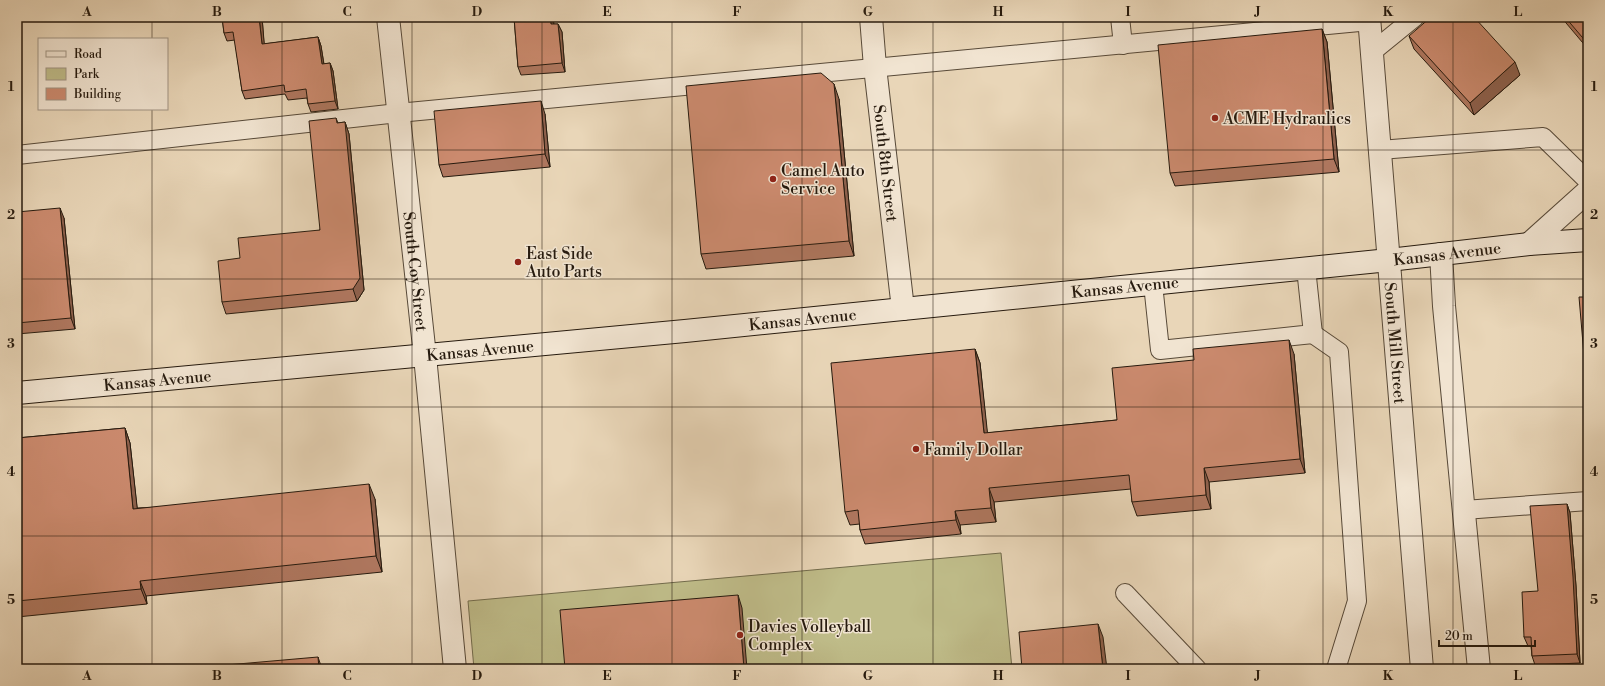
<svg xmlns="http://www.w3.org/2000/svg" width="1605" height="686" viewBox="0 0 1605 686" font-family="'Libre Bodoni',serif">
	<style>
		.green { fill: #bfbc89; stroke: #726b4c }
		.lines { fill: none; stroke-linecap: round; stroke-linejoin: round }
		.service-casing { stroke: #574938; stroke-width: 20 }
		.minor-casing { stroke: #574938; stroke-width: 24 }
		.secondary-casing { stroke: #261a0e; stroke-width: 24 }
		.service { stroke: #f1e4d1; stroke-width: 18 }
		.minor { stroke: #f1e4d1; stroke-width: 22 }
		.secondary { stroke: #f1e4d1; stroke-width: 22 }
		.wall { fill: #af775f; stroke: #261a0e }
		.shaded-wall { fill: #8e614d; stroke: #261a0e }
		.building { fill: #cb8a6e; stroke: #261a0e }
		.grid { fill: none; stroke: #261a0e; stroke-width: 1; stroke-opacity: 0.55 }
		.poi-dot { fill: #8f2418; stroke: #f1e4d1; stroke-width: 1.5 }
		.labels { text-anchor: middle; stroke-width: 3; stroke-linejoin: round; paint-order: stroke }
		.poi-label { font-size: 16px; fill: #261a0e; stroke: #f1e4d1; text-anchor: start }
		.street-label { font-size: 16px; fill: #261a0e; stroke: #f1e4d1 }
		.neatline { fill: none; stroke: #261a0e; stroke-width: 1.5 }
		.grid-label { font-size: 13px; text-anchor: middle; font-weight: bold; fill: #261a0e }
	</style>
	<rect width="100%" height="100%" fill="#e9d6b8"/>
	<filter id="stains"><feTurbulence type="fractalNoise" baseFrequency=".005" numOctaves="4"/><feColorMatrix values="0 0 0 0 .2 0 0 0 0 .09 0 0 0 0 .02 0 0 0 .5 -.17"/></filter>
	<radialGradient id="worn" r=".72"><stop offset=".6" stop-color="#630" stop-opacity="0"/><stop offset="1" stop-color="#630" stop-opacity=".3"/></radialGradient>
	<path class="green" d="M 1001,553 L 1012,669 L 474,669 L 468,601 Z"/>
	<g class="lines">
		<g class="service-casing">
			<g id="service">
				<path d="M 1120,17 L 1123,45"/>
				<path d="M 1372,52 L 1415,17"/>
				<path d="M 1380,150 L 1543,137 L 1588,181"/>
				<path d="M 17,155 L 398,113 L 1370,21"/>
				<path d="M 1153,284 L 1160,350 L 1313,334 L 1306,268"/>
				<path d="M 1313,334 L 1339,352 L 1357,601 L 1336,669"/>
				<path d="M 1464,510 L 1588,501"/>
				<path d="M 1125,593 L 1197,669"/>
			</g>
		</g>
		<g class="minor-casing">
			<g id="minor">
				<path id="s1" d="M 388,17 L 425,356 L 455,669"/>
				<path id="s2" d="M 871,17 L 875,67 L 903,309"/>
				<path id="s3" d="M 1369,17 L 1422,669"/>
				<path d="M 1529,244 L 1588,191"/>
				<path d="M 1441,254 L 1444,306 L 1479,669"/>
			</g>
		</g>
		<g class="secondary-casing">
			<g id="secondary">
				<path id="s4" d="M 17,393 L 685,331 L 1389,260 L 1529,244 L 1588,240"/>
			</g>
		</g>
		<use href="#service" class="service"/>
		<use href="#minor" class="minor"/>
		<use href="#secondary" class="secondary"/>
	</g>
	<g class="wall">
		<path d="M 222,17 L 262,17 L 264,44 L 318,37 L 321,46 L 324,64 L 330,63 L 333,71 L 338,109 L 311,112 L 308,104 L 307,98 L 288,100 L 285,94 L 245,99 L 242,91 L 235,40 L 227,41 L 224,33 Z"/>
		<path d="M 484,17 L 553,17 L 554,24 L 558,24 L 562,32 L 565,72 L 521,75 L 518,67 L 514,18 L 485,20 Z"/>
		<path d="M 1561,17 L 1588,17 L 1588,49 Z"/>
		<path d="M 1322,29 L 1327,42 L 1339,172 L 1175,186 L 1170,173 Z"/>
		<path d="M 1409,36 L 1520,75 L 1474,115 L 1414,49 Z"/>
		<path d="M 839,99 L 854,256 L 706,269 L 701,254 Z"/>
		<path d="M 545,114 L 550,167 L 443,177 L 439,165 Z"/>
		<path d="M 336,118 L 338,123 L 345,122 L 349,134 L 364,290 L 357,301 L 226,314 L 222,302 L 240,258 L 320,230 Z"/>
		<path d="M 17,212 L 64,218 L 75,329 L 17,334 Z"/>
		<path d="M 975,349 L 980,363 L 987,433 L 1117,420 L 1294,354 L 1305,473 L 1209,482 L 1211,509 L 1137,516 L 1132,502 L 1131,489 L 994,502 L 996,522 L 960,525 L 961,534 L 865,544 L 860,530 L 860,524 L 850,525 L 845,512 Z"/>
		<path d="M 125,428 L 130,443 L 137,508 L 375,499 L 382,572 L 146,596 L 147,604 L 17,617 L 17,438 Z"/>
		<path d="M 1567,504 L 1570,513 L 1576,586 L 1580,663 L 1535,665 L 1532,656 L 1531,646 L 1528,646 L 1524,637 Z"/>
	</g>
	<g class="shaded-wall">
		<path d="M 259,17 L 262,17 L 265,53 L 262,44 Z"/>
		<path d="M 550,17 L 553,17 L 554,33 L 551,24 Z"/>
		<path d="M 558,24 L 562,32 L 565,72 L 562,63 Z"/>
		<path d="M 1322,29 L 1327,42 L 1339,172 L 1334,159 Z"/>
		<path d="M 318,37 L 321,46 L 325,72 L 322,64 Z"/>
		<path d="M 1515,62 L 1520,75 L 1474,115 L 1470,103 Z"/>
		<path d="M 330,63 L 333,71 L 338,109 L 335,101 Z"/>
		<path d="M 834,84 L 839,99 L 854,256 L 849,241 Z"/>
		<path d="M 541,101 L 545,114 L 550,167 L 545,154 Z"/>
		<path d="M 345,122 L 349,134 L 364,290 L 357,301 L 353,289 Z"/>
		<path d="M 60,208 L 64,218 L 75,329 L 71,318 Z"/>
		<path d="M 1289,340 L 1294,354 L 1305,473 L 1300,459 Z"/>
		<path d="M 975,349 L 980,363 L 989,447 L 984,433 Z"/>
		<path d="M 125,428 L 130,443 L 139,524 L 133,509 Z"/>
		<path d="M 1204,468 L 1209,482 L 1211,509 L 1206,495 Z"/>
		<path d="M 369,484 L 375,499 L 382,572 L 376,556 Z"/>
		<path d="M 989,488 L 994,502 L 996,522 L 991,508 Z"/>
		<path d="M 1567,504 L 1570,513 L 1576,586 L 1580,663 L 1577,654 Z"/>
		<path d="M 955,511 L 960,525 L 961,534 L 956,520 Z"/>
		<path d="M 140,581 L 146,596 L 147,604 L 141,589 Z"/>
		<path d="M 738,595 L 742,608 L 747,669 L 744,669 Z"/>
		<path d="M 1098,624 L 1103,637 L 1107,669 L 1103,669 Z"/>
		<path d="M 318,657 L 322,669 L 319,669 Z"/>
	</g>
	<g class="building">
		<path d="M 222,17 L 259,17 L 262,44 L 318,37 L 322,64 L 330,63 L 335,101 L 308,104 L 306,89 L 285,92 L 284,85 L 242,91 L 233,32 L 224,33 Z"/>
		<path d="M 514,17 L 550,17 L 551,24 L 558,24 L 562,63 L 518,67 Z"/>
		<path d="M 1431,17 L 1474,17 L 1515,62 L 1470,103 L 1409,36 Z"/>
		<path d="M 1565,17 L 1588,17 L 1588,44 Z"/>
		<path d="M 1322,29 L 1334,159 L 1170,173 L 1158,45 Z"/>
		<path d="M 821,73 L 834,84 L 849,241 L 701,254 L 686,86 Z"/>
		<path d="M 541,101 L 545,154 L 439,165 L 434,111 Z"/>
		<path d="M 336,118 L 337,123 L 345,122 L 360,278 L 353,289 L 222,302 L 218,261 L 240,258 L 238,238 L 320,230 L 309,121 Z"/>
		<path d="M 60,208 L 71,318 L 17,323 L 17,212 Z"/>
		<path d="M 1579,297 L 1588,297 L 1588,402 Z"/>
		<path d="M 1289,340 L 1300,459 L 1204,468 L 1206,495 L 1132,502 L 1129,475 L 989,488 L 991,508 L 955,511 L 956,520 L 860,530 L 858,510 L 845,512 L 831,363 L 975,349 L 984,433 L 1117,420 L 1112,368 L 1194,360 L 1193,349 Z"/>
		<path d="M 125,428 L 133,509 L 369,484 L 376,556 L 140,581 L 141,589 L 17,601 L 17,438 Z"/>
		<path d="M 1567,504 L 1573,577 L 1577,654 L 1532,656 L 1531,637 L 1524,637 L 1522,592 L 1538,591 L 1530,506 Z"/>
		<path d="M 738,595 L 744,669 L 565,669 L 560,610 Z"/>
		<path d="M 1098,624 L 1103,669 L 1022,669 L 1019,632 Z"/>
		<path d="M 318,657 L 319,669 L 215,669 L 215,666 Z"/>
	</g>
	<path class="grid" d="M 152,17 L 152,39M 282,17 L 282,669M 412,17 L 412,669M 542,17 L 542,669M 672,17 L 672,669M 802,17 L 802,669M 933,17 L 933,669M 1063,17 L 1063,669M 1193,17 L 1193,669M 1323,17 L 1323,669M 1453,17 L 1453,669M 152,109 L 152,669M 17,150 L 1588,150M 17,279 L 1588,279M 17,407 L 1588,407M 17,536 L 1588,536"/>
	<g class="poi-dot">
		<circle cx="1215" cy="118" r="4"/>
		<circle cx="773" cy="179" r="4"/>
		<circle cx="518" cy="262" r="4"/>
		<circle cx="916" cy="449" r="4"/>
		<circle cx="740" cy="635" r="4"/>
	</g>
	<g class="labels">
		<g class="poi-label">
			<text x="1223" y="124">ACME Hydraulics</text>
			<text x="781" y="176">Camel Auto<tspan x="781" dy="18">Service</tspan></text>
			<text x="526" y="259">East Side<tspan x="526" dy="18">Auto Parts</tspan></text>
			<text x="924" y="455">Family Dollar</text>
			<text x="748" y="632">Davies Volleyball<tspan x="748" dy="18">Complex</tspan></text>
		</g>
		<g class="street-label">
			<text dy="6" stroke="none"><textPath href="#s2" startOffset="147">South 8th Street</textPath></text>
			<text dy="6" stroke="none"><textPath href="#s4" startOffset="1437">Kansas Avenue</textPath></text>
			<text dy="6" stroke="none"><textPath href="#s1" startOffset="256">South Coy Street</textPath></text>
			<text dy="6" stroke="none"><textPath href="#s4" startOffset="1113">Kansas Avenue</textPath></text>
			<text dy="6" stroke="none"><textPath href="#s4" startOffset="789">Kansas Avenue</textPath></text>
			<text dy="6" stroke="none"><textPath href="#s3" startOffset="327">South Mill Street</textPath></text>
			<text dy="6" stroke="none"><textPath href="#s4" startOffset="465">Kansas Avenue</textPath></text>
			<text dy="6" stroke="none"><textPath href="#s4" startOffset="141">Kansas Avenue</textPath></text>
		</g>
	</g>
	<rect width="1605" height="686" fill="none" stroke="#e9d6b8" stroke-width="44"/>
	<rect x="38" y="38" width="130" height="72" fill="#f1e4d1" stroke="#a09383"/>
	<rect x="46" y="51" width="20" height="6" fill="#f1e4d1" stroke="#a09383"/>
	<text x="74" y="58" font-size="12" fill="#261a0e">Road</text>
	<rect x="46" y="68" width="20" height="12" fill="#bfbc89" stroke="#a09383"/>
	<text x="74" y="78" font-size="12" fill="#261a0e">Park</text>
	<rect x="46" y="88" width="20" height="12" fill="#cb8a6e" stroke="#a09383"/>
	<text x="74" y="98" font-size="12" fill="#261a0e">Building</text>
	<path d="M1439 640v6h96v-6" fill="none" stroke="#261a0e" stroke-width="2"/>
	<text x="1445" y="640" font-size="12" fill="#261a0e" stroke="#f1e4d1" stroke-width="3" paint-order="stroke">20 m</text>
	<rect x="22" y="22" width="1561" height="642" class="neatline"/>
	<g class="grid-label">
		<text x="87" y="16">A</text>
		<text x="217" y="16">B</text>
		<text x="347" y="16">C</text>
		<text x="477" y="16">D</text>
		<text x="607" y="16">E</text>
		<text x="737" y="16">F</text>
		<text x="868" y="16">G</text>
		<text x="998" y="16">H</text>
		<text x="1128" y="16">I</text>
		<text x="1258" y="16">J</text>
		<text x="1388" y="16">K</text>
		<text x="1518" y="16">L</text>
		<text x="11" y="91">1</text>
		<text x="1594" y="91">1</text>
		<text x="11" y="219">2</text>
		<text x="1594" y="219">2</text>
		<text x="11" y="348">3</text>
		<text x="1594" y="348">3</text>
		<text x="11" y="476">4</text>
		<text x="1594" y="476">4</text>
		<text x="11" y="604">5</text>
		<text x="1594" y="604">5</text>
		<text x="87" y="680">A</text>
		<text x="217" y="680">B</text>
		<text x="347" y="680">C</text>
		<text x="477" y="680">D</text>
		<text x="607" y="680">E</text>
		<text x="737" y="680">F</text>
		<text x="868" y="680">G</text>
		<text x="998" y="680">H</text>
		<text x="1128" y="680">I</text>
		<text x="1258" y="680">J</text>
		<text x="1388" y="680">K</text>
		<text x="1518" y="680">L</text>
	</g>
	<rect width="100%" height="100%" filter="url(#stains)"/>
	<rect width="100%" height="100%" fill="url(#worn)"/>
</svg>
